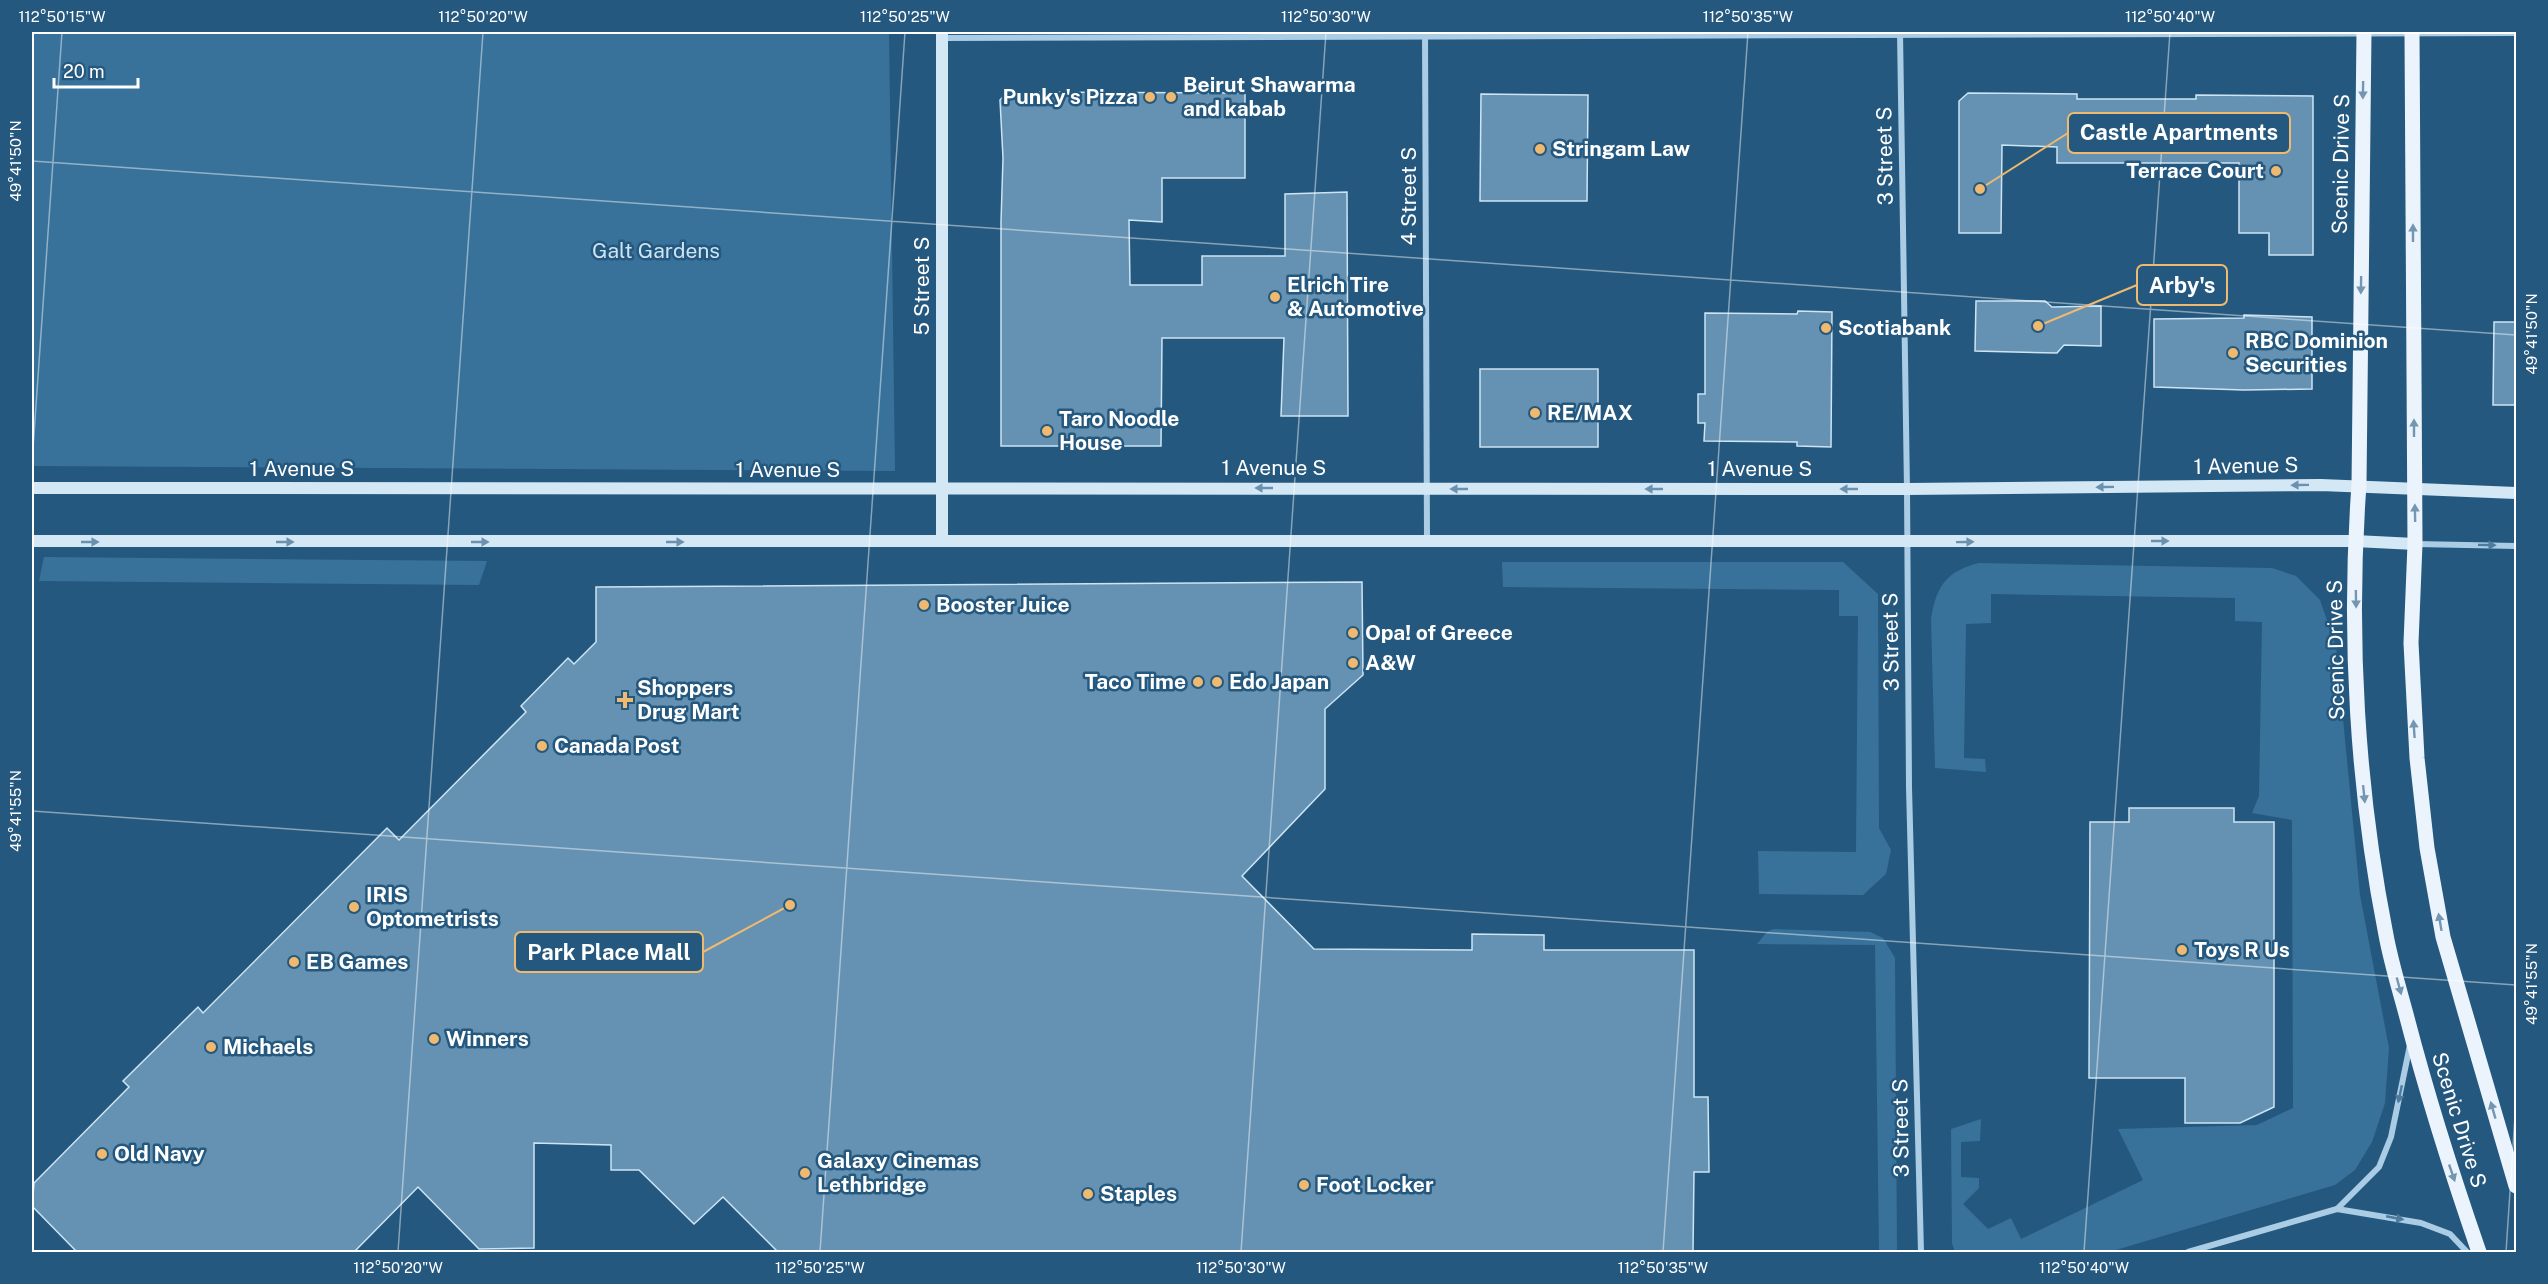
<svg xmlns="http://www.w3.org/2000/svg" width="2548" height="1284" viewBox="0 0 2548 1284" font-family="'Public Sans',sans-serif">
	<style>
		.green { fill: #38729b }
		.building { fill: #6592b2; stroke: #cde4f4; stroke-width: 1.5 }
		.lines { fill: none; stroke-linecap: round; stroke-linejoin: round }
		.street { stroke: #aacde5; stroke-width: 6 }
		.secondary { stroke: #d3e7f5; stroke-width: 12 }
		.primary { stroke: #ebf4fd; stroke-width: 15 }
		.oneway { fill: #7496b1 }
		.oneway2 { fill: #6b91ae }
		.oneway3 { fill: #4d7b9d }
		.ticks { fill: none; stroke: #fff; stroke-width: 1.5; stroke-opacity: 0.45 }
		.poi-dot { fill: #efb96f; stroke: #25587e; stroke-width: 2 }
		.labels { text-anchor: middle; stroke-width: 5; stroke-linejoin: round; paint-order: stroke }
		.poi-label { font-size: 21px; font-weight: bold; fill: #fff; stroke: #25587e; text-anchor: start }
		.street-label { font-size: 21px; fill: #fff; stroke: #25587e }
		.park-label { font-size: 21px; fill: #cde4f4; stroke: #25587e }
		.leader { fill: none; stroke: #efb96f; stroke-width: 2 }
		.callout-dot { fill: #efb96f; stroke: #25587e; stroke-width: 2 }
		.callout { fill: #25587e; stroke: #efb96f; stroke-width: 2 }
		.callout-label { font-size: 22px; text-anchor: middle; font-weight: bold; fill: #fff }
		.neatline { fill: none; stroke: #fff; stroke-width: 2 }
		.ticks-label { font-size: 15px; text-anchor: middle; fill: #fff }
	</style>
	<rect width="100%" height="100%" fill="#25587e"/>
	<g class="green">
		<path d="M 32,32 L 889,32 L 895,471 L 32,466 Z"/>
		<path d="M 44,557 L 487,561 L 479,585 L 39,581 Z"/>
		<path d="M 1502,562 L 1843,562 L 1878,594 L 1879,828 L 1891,850 L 1886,874 L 1863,895 L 1759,894 L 1758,851 L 1856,852 L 1858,616 L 1839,616 L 1839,590 L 1503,587 Z"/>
		<path d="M 1979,563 L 2272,568 L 2296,576 L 2320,600 L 2336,646 L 2360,895 L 2389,1048 L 2385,1103 L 2372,1142 L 2355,1170 L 2335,1185 L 2109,1252 L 1955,1252 L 1952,1243 L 1951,1129 L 1981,1119 L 1980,1141 L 1961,1142 L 1961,1177 L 1979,1178 L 1979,1188 L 1963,1204 L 1988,1229 L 2011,1218 L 2021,1239 L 2143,1180 L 2118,1129 L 2257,1125 L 2293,1108 L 2292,820 L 2252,813 L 2259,796 L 2262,622 L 2235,621 L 2235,598 L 1991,594 L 1991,623 L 1966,624 L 1964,758 L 1985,759 L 1986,772 L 1935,768 L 1931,619 C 1936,587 1946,571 1979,563 Z"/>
		<path d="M 1774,929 L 1870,932 L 1883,938 L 1895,958 L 1897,1252 L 1879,1252 L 1875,945 L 1757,944 L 1768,931 Z"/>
	</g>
	<g class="building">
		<path d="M 1007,92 L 1245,93 L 1245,178 L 1162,178 L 1162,222 L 1129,220 L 1130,285 L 1202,285 L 1202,256 L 1285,256 L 1285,194 L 1347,192 L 1348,416 L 1281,416 L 1284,338 L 1162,338 L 1161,446 L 1001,446 L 1001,222 L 1003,158 L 1000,100 Z"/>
		<path d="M 1968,93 L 2077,94 L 2077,99 L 2196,99 L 2196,95 L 2313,96 L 2313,255 L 2269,255 L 2269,233 L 2239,233 L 2239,163 L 2057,163 L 2057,147 L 2002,145 L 2001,233 L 1959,233 L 1959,101 Z"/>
		<path d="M 1481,94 L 1588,95 L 1587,201 L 1480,201 Z"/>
		<path d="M 1976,301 L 2045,301 L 2052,307 L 2101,306 L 2101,346 L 2064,345 L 2057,353 L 1975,351 Z"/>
		<path d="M 1798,311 L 1832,312 L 1831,447 L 1797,446 L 1797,442 L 1704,441 L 1705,423 L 1698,423 L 1698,394 L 1705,394 L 1705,313 L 1797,314 Z"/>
		<path d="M 2244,315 L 2312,317 L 2312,389 L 2244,390 L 2154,387 L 2154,319 L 2244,318 Z"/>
		<path d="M 2494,322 L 2517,322 L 2517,405 L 2493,405 Z"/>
		<rect x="1480" y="369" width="118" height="78"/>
		<path d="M 1362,582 L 1363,675 L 1325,709 L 1325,789 L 1242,876 L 1314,949 L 1472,950 L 1472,934 L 1544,935 L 1544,950 L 1694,950 L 1694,1097 L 1708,1097 L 1709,1172 L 1694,1172 L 1693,1252 L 778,1252 L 723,1197 L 694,1224 L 639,1170 L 611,1170 L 611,1145 L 534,1143 L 534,1248 L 479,1249 L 418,1187 L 354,1252 L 77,1252 L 32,1206 L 34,1183 L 129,1087 L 123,1081 L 198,1007 L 203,1013 L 387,828 L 399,840 L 526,712 L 521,706 L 568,658 L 574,664 L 596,642 L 596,587 Z"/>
		<path d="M 2129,808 L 2234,808 L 2234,822 L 2274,822 L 2274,1107 L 2240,1123 L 2185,1123 L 2185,1078 L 2089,1078 L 2090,822 L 2129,822 Z"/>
	</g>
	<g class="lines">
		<g class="street">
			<path d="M 1425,32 L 1427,540"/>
			<path d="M 1900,32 L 1907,489 L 1909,787 L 1921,1252"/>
			<path d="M 942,38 L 2516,33"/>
			<path d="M 2416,544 L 2516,546"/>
			<path d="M 2337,1209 L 2379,1167 L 2391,1137 L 2410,1045"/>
			<path d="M 2188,1252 L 2337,1209 L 2421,1223 L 2450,1234 L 2467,1252"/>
		</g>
		<g class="secondary">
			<path d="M 32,488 L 1907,489 L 2321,485 L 2516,493"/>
			<path d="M 32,541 L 2355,541 L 2415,544"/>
			<path d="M 942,541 L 942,32"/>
		</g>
		<g class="primary">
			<path d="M 2364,32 L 2359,485 C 2348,634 2357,789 2386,935 C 2391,962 2399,988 2406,1014 C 2427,1095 2452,1174 2479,1252"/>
			<path d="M 2412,32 L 2415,544 L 2411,643 L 2417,758 L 2427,848 L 2443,937 L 2516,1186"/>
		</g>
	</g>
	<defs><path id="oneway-solid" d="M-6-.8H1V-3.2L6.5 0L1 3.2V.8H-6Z" transform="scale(1.5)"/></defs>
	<g class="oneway">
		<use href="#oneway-solid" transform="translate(2363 90) rotate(91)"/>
		<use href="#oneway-solid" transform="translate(2413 233) rotate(-90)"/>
		<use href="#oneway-solid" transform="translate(2361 285) rotate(91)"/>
		<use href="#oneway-solid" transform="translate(2414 428) rotate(-90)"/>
		<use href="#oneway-solid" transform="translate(2415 513) rotate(-91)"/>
		<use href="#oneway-solid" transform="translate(2356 599) rotate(89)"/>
		<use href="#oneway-solid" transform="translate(2414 729) rotate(-94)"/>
		<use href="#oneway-solid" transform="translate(2364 794) rotate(84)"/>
		<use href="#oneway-solid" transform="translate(2440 922) rotate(-100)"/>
		<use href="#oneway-solid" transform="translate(2399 986) rotate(75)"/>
		<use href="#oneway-solid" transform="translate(2493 1110) rotate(-106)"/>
		<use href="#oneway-solid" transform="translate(2452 1173) rotate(71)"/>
	</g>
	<g class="oneway2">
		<use href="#oneway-solid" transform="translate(2300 485) rotate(179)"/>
		<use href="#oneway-solid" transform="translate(2105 487) rotate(179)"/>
		<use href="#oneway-solid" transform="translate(1264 488) rotate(-180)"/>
		<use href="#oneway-solid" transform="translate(1459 489) rotate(-180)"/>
		<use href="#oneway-solid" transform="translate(1654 489) rotate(-180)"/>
		<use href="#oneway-solid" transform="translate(1849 489) rotate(-180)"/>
		<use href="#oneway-solid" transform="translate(2160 541)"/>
		<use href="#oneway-solid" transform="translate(90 542)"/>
		<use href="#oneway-solid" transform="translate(285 542)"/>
		<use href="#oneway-solid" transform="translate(480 542)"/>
		<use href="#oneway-solid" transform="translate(675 542)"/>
		<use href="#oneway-solid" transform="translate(1965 542) rotate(-1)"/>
	</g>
	<g class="oneway3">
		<use href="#oneway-solid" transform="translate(2487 545) rotate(1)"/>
		<use href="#oneway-solid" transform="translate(2400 1094) rotate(102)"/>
		<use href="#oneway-solid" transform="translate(2395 1218) rotate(11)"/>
	</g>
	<path class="ticks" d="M 32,161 L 2516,335M 32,463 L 62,32M 32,811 L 2516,985M 398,1252 L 483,32M 820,1252 L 905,32M 1241,1252 L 1326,32M 1663,1252 L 1748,32M 2084,1252 L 2170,32M 2506,1252 L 2516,1101"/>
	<g class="poi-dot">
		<circle cx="1150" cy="97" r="6"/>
		<circle cx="1171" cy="97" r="6"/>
		<circle cx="1540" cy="149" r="6"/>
		<circle cx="2276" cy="171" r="6"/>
		<circle cx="1275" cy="297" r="6"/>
		<circle cx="1826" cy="328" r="6"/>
		<circle cx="2233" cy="353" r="6"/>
		<circle cx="1535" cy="413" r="6"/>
		<circle cx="1047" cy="431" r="6"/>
		<circle cx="924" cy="605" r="6"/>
		<circle cx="1353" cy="633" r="6"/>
		<circle cx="1353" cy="663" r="6"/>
		<circle cx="1198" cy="682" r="6"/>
		<circle cx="1217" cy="682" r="6"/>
		<path d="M622 691h6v6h6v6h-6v6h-6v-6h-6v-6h6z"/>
		<circle cx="542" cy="746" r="6"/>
		<circle cx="354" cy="907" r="6"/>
		<circle cx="2182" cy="950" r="6"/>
		<circle cx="294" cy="962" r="6"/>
		<circle cx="434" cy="1039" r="6"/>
		<circle cx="211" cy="1047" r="6"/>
		<circle cx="102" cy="1154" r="6"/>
		<circle cx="805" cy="1173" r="6"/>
		<circle cx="1304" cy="1185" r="6"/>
		<circle cx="1088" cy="1194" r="6"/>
	</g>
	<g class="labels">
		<g class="poi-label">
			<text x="1183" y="92">Beirut Shawarma<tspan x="1183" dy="24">and kabab</tspan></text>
			<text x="1138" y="104" text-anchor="end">Punky's Pizza</text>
			<text x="1552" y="156">Stringam Law</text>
			<text x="2264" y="178" text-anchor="end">Terrace Court</text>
			<text x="1287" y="292">Elrich Tire<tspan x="1287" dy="24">&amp; Automotive</tspan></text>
			<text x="1838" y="335">Scotiabank</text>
			<text x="2245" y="348">RBC Dominion<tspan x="2245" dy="24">Securities</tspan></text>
			<text x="1547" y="420">RE/MAX</text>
			<text x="1059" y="426">Taro Noodle<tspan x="1059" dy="24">House</tspan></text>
			<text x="936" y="612">Booster Juice</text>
			<text x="1365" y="640">Opa! of Greece</text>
			<text x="1365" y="670">A&amp;W</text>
			<text x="1186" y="689" text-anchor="end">Taco Time</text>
			<text x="1229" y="689">Edo Japan</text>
			<text x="637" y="695">Shoppers<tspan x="637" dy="24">Drug Mart</tspan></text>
			<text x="554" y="753">Canada Post</text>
			<text x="366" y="902">IRIS<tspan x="366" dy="24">Optometrists</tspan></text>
			<text x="2194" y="957">Toys R Us</text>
			<text x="306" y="969">EB Games</text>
			<text x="446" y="1046">Winners</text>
			<text x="223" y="1054">Michaels</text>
			<text x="114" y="1161">Old Navy</text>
			<text x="817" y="1168">Galaxy Cinemas<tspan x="817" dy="24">Lethbridge</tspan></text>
			<text x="1316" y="1192">Foot Locker</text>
			<text x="1100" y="1201">Staples</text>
		</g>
		<g class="street-label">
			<text transform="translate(1885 156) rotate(-91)" y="7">3 Street S</text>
			<text transform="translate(2341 164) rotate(-89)" y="7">Scenic Drive S</text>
			<text transform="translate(1409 196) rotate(-90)" y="7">4 Street S</text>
			<text transform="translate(922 286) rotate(-90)" y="7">5 Street S</text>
			<text transform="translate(2246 466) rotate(-1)" y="7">1 Avenue S</text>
			<text x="1274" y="475">1 Avenue S</text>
			<text x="302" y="476">1 Avenue S</text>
			<text x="1760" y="476">1 Avenue S</text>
			<text x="788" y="477">1 Avenue S</text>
			<text transform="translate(1891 642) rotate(-91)" y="7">3 Street S</text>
			<text transform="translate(2336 650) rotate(-91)" y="7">Scenic Drive S</text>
			<text transform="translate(2459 1120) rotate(73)" y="7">Scenic Drive S</text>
			<text transform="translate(1901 1128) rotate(-91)" y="7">3 Street S</text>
		</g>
		<g class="park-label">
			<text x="656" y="258">Galt Gardens</text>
		</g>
	</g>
	<path class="leader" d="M1980 189L2068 133M2038 326L2137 285M790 905L703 952"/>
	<g class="callout-dot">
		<circle cx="1980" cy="189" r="6"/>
		<circle cx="2038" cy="326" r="6"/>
		<circle cx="790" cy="905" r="6"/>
	</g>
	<g class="callout">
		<rect x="2068" y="113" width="222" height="40" rx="6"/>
		<rect x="2137" y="265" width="90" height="40" rx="6"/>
		<rect x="515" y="932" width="188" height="40" rx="6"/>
	</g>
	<g class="callout-label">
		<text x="2179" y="140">Castle Apartments</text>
		<text x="2182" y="293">Arby's</text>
		<text x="609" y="960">Park Place Mall</text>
	</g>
	<rect width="2548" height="1284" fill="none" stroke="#25587e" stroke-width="66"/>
	<path d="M54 78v9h84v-9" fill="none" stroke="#ffffff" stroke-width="3"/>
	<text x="63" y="78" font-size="18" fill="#ffffff" stroke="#25587e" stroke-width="4.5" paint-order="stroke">20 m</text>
	<rect x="33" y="33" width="2482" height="1218" class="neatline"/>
	<g class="ticks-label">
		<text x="62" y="22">112°50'15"W</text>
		<text x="483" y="22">112°50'20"W</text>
		<text x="905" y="22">112°50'25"W</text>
		<text x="1326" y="22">112°50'30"W</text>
		<text x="1748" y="22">112°50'35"W</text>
		<text x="2170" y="22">112°50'40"W</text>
		<text transform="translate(16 161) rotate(-90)" y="5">49°41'50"N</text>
		<text transform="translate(2532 334) rotate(-90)" y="5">49°41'50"N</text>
		<text transform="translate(16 811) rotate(-90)" y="5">49°41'55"N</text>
		<text transform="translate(2532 984) rotate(-90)" y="5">49°41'55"N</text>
		<text x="398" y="1273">112°50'20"W</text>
		<text x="820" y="1273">112°50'25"W</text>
		<text x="1241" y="1273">112°50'30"W</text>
		<text x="1663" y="1273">112°50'35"W</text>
		<text x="2084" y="1273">112°50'40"W</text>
	</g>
</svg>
